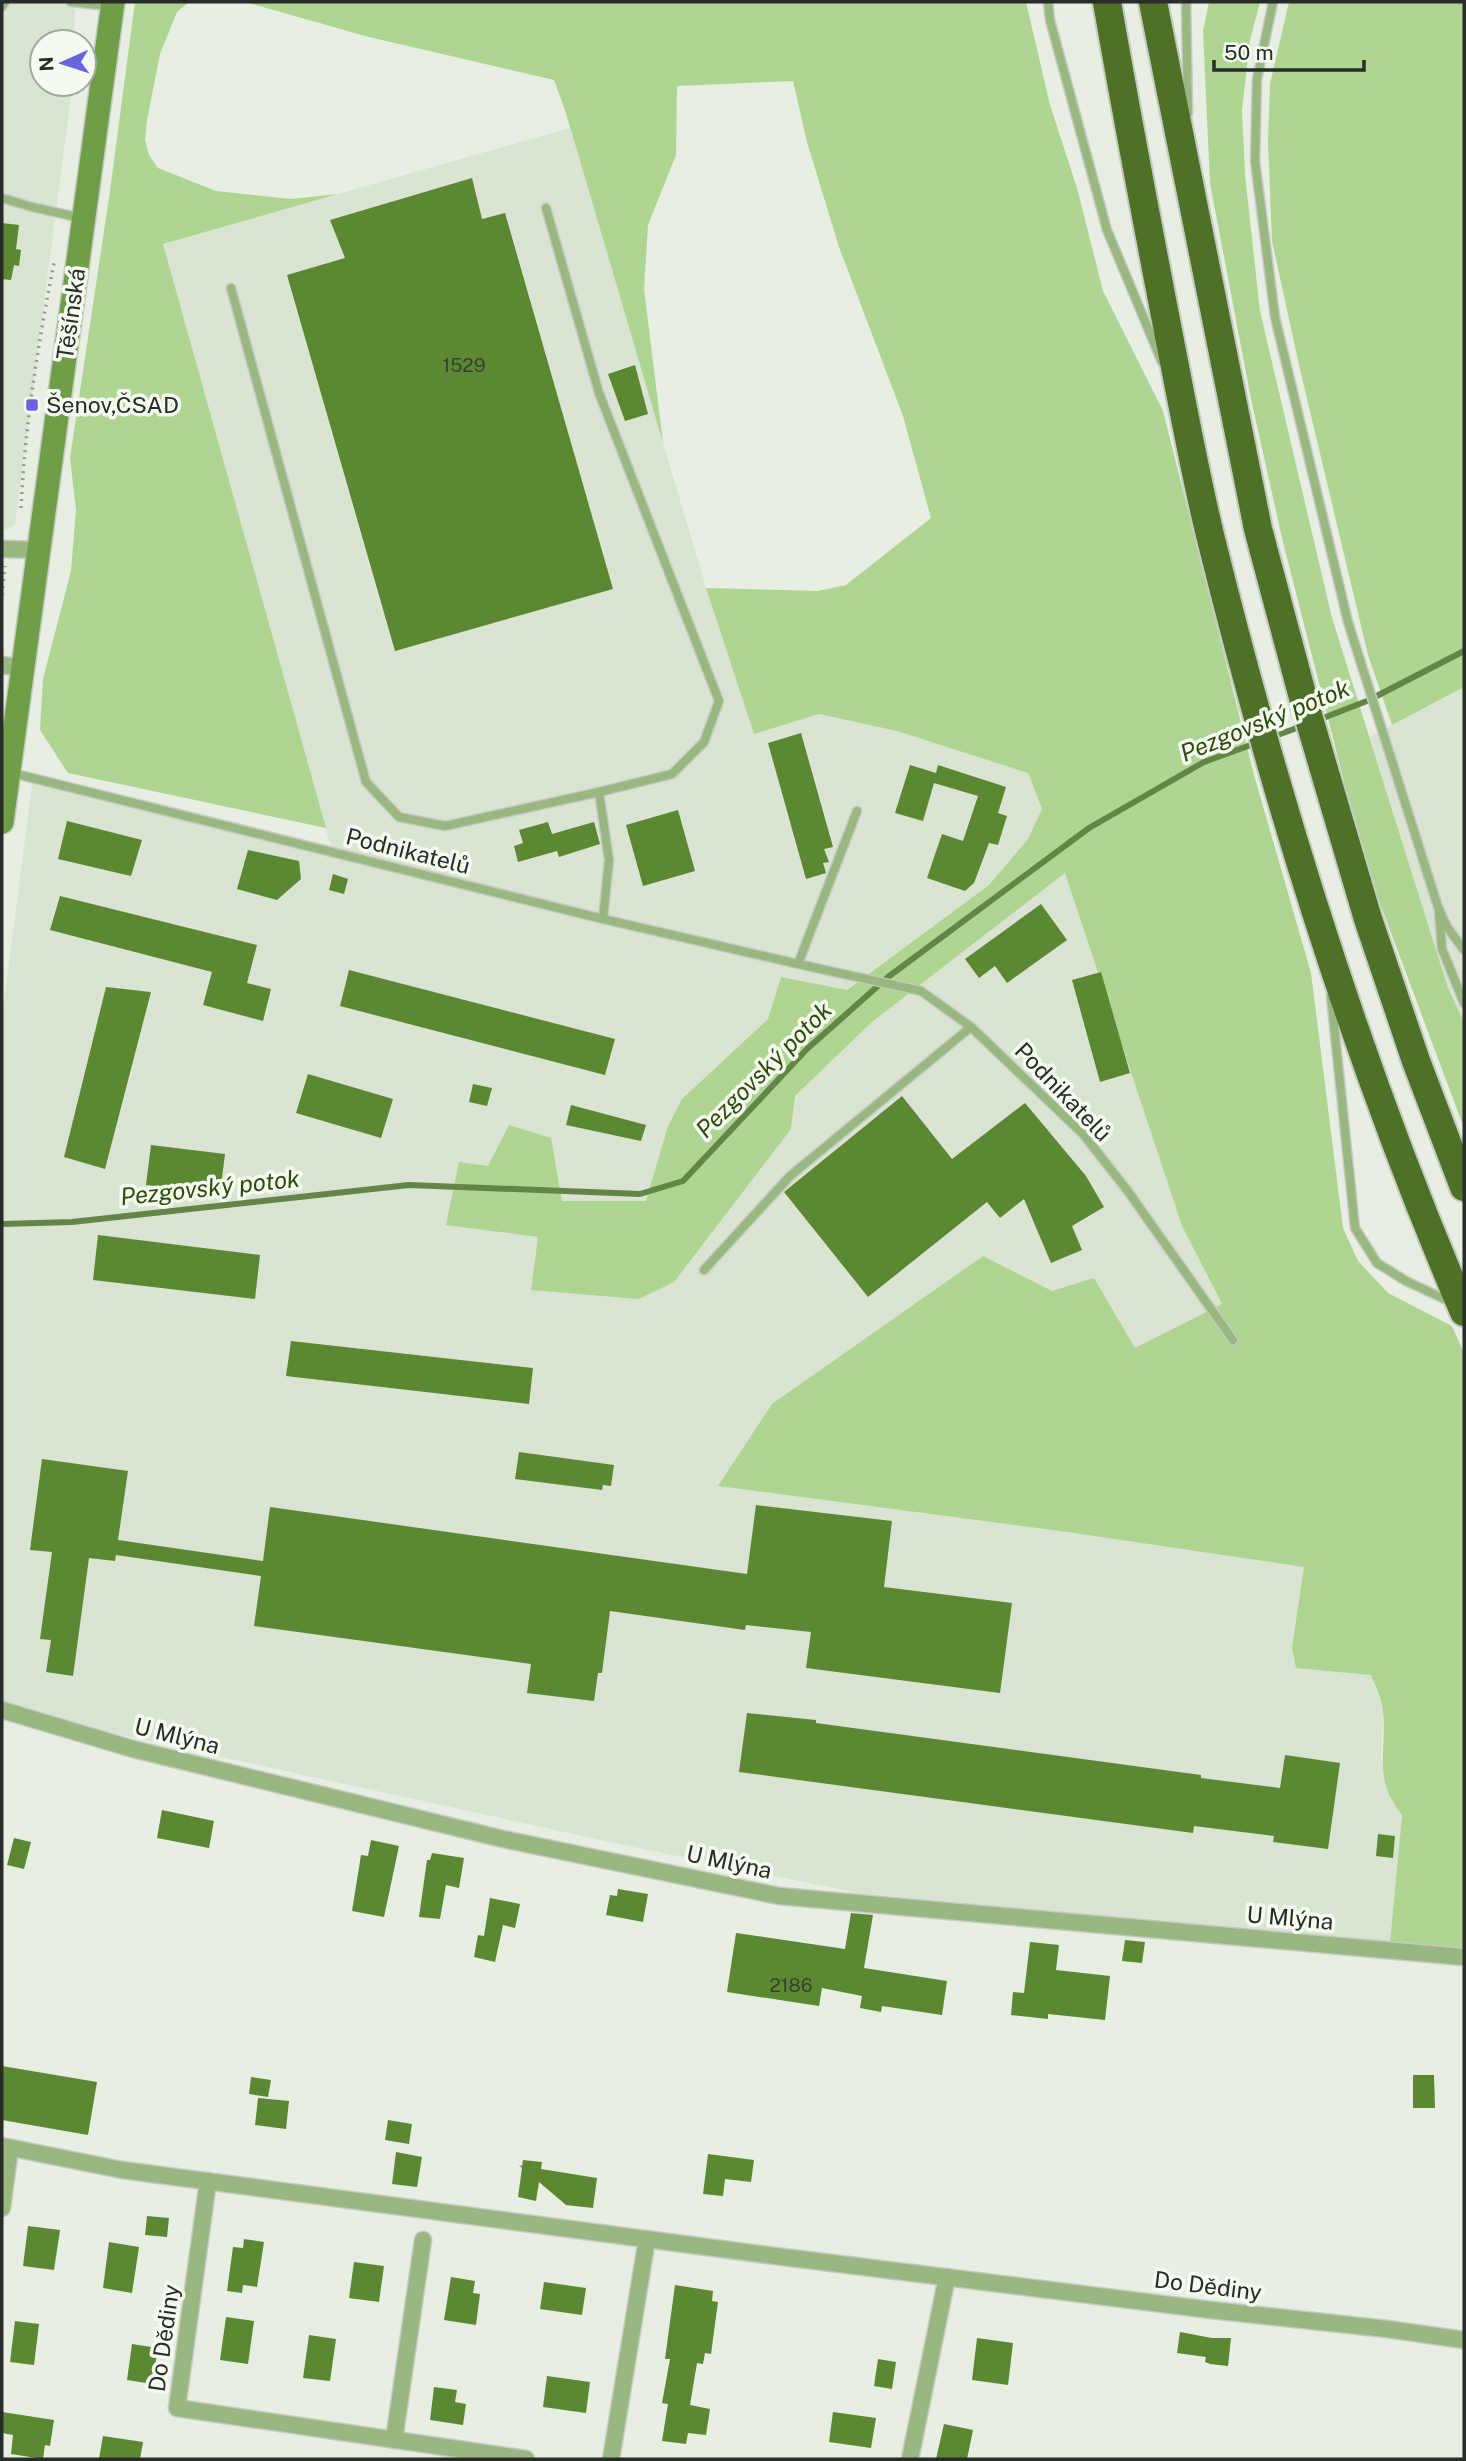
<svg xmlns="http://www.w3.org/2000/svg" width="1466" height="2461" viewBox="0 0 1466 2461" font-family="'Public Sans',sans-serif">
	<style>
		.built { fill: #d9e4d2 }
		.green { fill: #afd592 }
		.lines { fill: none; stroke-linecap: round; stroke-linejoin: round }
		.stream { stroke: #648548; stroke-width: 6 }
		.building { fill: #5d8833 }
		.lane-casing { stroke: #c5cbc0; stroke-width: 11 }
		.street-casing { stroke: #c5cbc0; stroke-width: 19 }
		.secondary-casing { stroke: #c5cbc0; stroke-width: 26 }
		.highway-casing { stroke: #c5cbc0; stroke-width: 32 }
		.path { stroke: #969c93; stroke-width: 3.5; stroke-dasharray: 2 5; stroke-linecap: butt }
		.lane { stroke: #99b780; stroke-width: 8 }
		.street { stroke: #99b780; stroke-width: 16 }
		.secondary { stroke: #709d47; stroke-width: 23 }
		.highway { stroke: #4c7127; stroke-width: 28 }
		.poi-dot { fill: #6b64de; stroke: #f4fbef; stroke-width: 2.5 }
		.labels { text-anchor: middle; stroke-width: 7; stroke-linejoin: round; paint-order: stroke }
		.number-label { font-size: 19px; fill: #35422a }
		.street-label { font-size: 23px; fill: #282b27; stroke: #f4fbef }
		.poi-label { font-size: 23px; fill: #282b27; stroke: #f4fbef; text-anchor: start }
		.water-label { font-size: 24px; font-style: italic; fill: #2e4b0e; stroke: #f4fbef }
	</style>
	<rect width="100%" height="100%" fill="#e7eee2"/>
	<g class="built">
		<path d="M 2,2 L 75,2 L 73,42 L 42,42 L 42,84 L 71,84 L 71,96 L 15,525 L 2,531 Z"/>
		<path d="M 570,128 L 706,588 L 754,733 L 819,714 L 897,731 L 1029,773 L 1042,809 L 1028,839 L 989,885 L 846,990 L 781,977 L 768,1019 L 682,1099 L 668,1126 L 647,1201 L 562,1201 L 557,1179 L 538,1237 L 531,1289 L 791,1129 L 795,1096 L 872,1022 L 1065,873 L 1182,1226 L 1222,1304 L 1135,1348 L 1094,1279 L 1052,1291 L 982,1256 L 718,1486 L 1067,1532 L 1304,1567 L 1292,1647 L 1371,1675 L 1383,1709 L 1381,1762 L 1391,1801 L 1402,1814 L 1390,1943 L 858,1893 L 624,1845 L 2,1709 L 2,1017 L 33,778 L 332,851 L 163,244 Z"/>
		<path d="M 1464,687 L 1464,1022 L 1448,988 L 1370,737 Z"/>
	</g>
	<g class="green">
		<path d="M 135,2 L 189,2 L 177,12 L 160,54 L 147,120 L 145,140 L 149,155 L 158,168 L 216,191 L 291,199 L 338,194 L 163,244 L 326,828 L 68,773 L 40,730 L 43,679 L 71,571 L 76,510 L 70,458 L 110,191 Z"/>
		<path d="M 245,2 L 1026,2 L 1050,105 L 1077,188 L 1103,291 L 1163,411 L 1254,775 L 1311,973 L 1343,1228 L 1358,1261 L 1388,1293 L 1452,1326 L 1464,1353 L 1464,1953 L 1390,1943 L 1402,1815 C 1372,1778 1387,1751 1383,1711 C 1382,1699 1375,1686 1371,1675 L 1296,1668 L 1292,1647 L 1304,1567 L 1067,1532 L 718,1486 L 772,1404 L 983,1256 L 1052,1291 L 1094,1278 L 1135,1348 L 1222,1304 L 1182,1226 L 1065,873 L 872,1022 L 795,1096 L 791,1129 L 674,1282 L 639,1299 L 531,1290 L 538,1237 L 446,1225 L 459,1162 L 488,1166 L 509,1125 L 551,1138 L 562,1201 L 646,1201 L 668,1126 L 682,1099 L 768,1019 L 781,977 L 847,990 L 989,885 L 1028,839 L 1042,809 L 1028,773 L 897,731 L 819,714 L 754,734 L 706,588 L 818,591 L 846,585 L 931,518 L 903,416 L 839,247 L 807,142 L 793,81 L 677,86 L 676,155 L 648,225 L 644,289 L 663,443 L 565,110 L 554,80 L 369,37 Z"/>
		<path d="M 1209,2 L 1260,2 L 1250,40 L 1242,110 L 1245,175 L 1260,311 L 1332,618 L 1448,988 L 1464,1022 L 1464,1128 L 1378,898 L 1345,785 L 1282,538 L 1251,399 L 1210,183 L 1203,31 Z"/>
		<path d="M 1289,2 L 1464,2 L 1464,687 L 1392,725 L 1368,655 L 1299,365 L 1272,241 L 1268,141 L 1270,84 Z"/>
	</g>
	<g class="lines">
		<g class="stream">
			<path d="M 1318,720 L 1367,701 L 1464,651"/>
			<path d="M 1272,737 L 1305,725"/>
			<path d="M 2,1224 L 72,1222 L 409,1185 L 640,1194 L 683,1181 L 807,1049 L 888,977 L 1089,828 L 1204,762 L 1259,742"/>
		</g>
	</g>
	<g class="building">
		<path d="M 472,178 L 482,219 L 505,213 L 613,589 L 395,651 L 287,275 L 345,258 L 330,220 Z"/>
		<path d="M 2,223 L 19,225 L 16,249 L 21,250 L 19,266 L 14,265 L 11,280 L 2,279 Z"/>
		<path d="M 635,365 L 648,414 L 625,421 L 608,374 Z"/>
		<path d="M 801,733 L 833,847 L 824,849 L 829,862 L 823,863 L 826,873 L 806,879 L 768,743 Z"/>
		<path d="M 910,765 L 936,773 L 938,765 L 1006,787 L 998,813 L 1007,816 L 998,845 L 989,843 L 974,883 L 965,891 L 927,878 L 942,834 L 963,841 L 978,796 L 934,783 L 923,821 L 895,813 Z"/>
		<path d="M 678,810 L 695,871 L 643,886 L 626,825 Z"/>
		<path d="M 67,821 L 142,840 L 131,876 L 58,859 Z"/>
		<path d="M 548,822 L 552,834 L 594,822 L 600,844 L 559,857 L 557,851 L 518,862 L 514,846 L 523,843 L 519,830 Z"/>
		<path d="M 248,850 L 299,861 L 301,879 L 277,900 L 237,889 Z"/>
		<path d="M 333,874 L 348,879 L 344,894 L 329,890 Z"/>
		<path d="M 60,896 L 257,945 L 247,983 L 271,989 L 263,1021 L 203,1005 L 212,972 L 50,930 Z"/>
		<path d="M 1041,904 L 1067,940 L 1007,983 L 995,966 L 979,978 L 965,959 Z"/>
		<path d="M 349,970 L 615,1039 L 605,1075 L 340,1006 Z"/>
		<path d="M 1101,972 L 1130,1073 L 1100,1082 L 1072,980 Z"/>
		<path d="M 106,987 L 151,992 L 105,1169 L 64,1157 Z"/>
		<path d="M 308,1074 L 393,1099 L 381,1138 L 296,1113 Z"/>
		<path d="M 473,1084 L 492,1088 L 487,1106 L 469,1102 Z"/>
		<path d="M 902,1096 L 952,1159 L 1025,1103 L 1086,1176 L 1104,1207 L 1072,1226 L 1082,1250 L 1051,1263 L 1024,1199 L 1000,1218 L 987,1202 L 868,1297 L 784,1192 Z"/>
		<path d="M 571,1105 L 646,1125 L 641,1141 L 566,1125 Z"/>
		<path d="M 151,1145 L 225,1154 L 220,1194 L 146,1185 Z"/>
		<path d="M 98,1235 L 260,1255 L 255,1299 L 93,1280 Z"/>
		<path d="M 291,1341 L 533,1368 L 529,1404 L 286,1376 Z"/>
		<path d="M 519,1452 L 614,1465 L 611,1486 L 603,1485 L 602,1490 L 515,1479 Z"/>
		<path d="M 42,1459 L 128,1471 L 118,1540 L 263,1561 L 270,1507 L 747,1574 L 756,1505 L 892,1521 L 884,1587 L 1012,1603 L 1000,1693 L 806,1668 L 811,1632 L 746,1625 L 745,1630 L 610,1611 L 602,1673 L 598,1673 L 594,1701 L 527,1693 L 531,1664 L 254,1626 L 261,1576 L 116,1555 L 115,1561 L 89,1558 L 73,1676 L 46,1672 L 51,1640 L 40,1639 L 52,1552 L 30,1550 Z"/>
		<path d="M 747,1713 L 816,1720 L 816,1723 L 1201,1775 L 1201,1778 L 1280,1788 L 1285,1755 L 1340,1763 L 1328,1849 L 1273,1842 L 1274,1836 L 1194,1826 L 1193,1833 L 739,1772 Z"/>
		<path d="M 162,1810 L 214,1821 L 209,1848 L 157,1838 Z"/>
		<path d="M 1378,1834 L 1395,1836 L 1393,1858 L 1376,1856 Z"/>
		<path d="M 14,1838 L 31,1842 L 24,1869 L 7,1865 Z"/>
		<path d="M 371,1840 L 399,1846 L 384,1917 L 352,1911 L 361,1855 L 368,1856 Z"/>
		<path d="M 432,1853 L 464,1858 L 459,1888 L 446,1885 L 440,1919 L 419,1917 L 427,1860 L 430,1860 Z"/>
		<path d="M 618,1889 L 648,1894 L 643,1922 L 606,1915 L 610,1895 L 617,1896 Z"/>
		<path d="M 490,1898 L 520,1904 L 515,1928 L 503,1925 L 495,1962 L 474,1957 L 478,1935 L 484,1936 Z"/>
		<path d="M 851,1913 L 873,1915 L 864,1968 L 947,1981 L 942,2015 L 882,2006 L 881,2012 L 860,2008 L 862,1996 L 822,1988 L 819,2006 L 727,1992 L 736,1933 L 845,1949 Z"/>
		<path d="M 1125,1940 L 1145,1942 L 1142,1963 L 1122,1961 Z"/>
		<path d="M 1030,1942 L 1059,1945 L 1056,1970 L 1110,1976 L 1105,2020 L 1048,2014 L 1048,2019 L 1011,2015 L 1013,1992 L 1024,1993 Z"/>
		<path d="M 2,2066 L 97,2082 L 88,2135 L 2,2120 Z"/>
		<path d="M 1413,2075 L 1434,2075 L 1435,2108 L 1413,2108 Z"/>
		<path d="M 251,2077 L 271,2080 L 268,2097 L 249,2094 Z"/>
		<path d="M 258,2098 L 289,2101 L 286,2129 L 255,2125 Z"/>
		<path d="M 388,2120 L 412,2124 L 409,2144 L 385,2140 Z"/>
		<path d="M 396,2152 L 422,2157 L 417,2187 L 392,2184 Z"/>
		<path d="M 708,2154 L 754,2160 L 751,2182 L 725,2179 L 723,2196 L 703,2194 Z"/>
		<path d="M 523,2160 L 542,2162 L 541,2169 L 597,2178 L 593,2208 L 566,2205 L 539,2182 L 536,2201 L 518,2197 L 522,2168 L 519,2165 L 522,2166 Z"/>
		<path d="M 147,2216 L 169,2218 L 167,2237 L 145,2235 Z"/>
		<path d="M 28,2226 L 60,2230 L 54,2270 L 23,2266 Z"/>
		<path d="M 244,2239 L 264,2242 L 257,2287 L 243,2285 L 242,2293 L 227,2291 L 233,2247 L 243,2248 Z"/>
		<path d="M 109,2242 L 139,2247 L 132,2293 L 103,2288 Z"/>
		<path d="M 354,2262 L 384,2266 L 379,2302 L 349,2298 Z"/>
		<path d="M 451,2277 L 475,2281 L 473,2293 L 480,2294 L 476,2325 L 444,2320 Z"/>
		<path d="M 544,2282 L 586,2288 L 582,2315 L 540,2309 Z"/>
		<path d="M 675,2285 L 713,2291 L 712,2301 L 718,2302 L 711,2354 L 705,2353 L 703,2364 L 697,2363 L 690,2405 L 710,2409 L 706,2435 L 688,2433 L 686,2444 L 662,2441 L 668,2404 L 662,2403 L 670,2359 L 665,2359 Z"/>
		<path d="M 226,2317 L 254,2321 L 248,2364 L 220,2360 Z"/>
		<path d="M 15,2321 L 39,2324 L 34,2365 L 10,2362 Z"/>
		<path d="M 1180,2332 L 1212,2338 L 1231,2338 L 1228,2366 L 1210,2364 L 1205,2362 L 1206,2357 L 1177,2353 Z"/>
		<path d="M 309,2335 L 336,2339 L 330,2381 L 303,2378 Z"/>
		<path d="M 977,2338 L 1013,2343 L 1008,2385 L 972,2380 Z"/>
		<path d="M 132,2344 L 158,2348 L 152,2384 L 127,2380 Z"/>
		<path d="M 878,2359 L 896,2362 L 892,2389 L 874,2386 Z"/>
		<path d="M 547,2376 L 590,2382 L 586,2413 L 543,2407 Z"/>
		<path d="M 434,2387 L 457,2390 L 455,2402 L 466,2404 L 463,2425 L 430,2420 Z"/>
		<path d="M 2,2412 L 54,2420 L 50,2446 L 45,2445 L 43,2459 L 11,2454 L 13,2435 L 2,2433 Z"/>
		<path d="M 833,2412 L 876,2418 L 871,2448 L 829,2442 Z"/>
		<path d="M 944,2424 L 973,2430 L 967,2459 L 936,2459 Z"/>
		<path d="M 103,2436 L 143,2442 L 140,2459 L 99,2459 Z"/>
	</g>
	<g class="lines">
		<g class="lane-casing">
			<g id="lane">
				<path d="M 71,2 L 109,6"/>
				<path d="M 1048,2 L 1050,20 L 1107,230 L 1162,362"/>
				<path d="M 1186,2 L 1188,113"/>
				<path d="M 1273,2 L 1257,79 L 1255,161 L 1275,317 L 1348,622 L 1438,907 L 1447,927 L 1464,950"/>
				<path d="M 2,7 L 5,2"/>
				<path d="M 2,198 L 32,207 L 81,218"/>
				<path d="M 546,208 L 599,393 L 719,701 L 704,742 L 672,774 L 599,792"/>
				<path d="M 231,288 L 366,782 L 399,817 L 445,826 L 599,792 L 609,860 L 603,919"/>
				<path d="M 12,773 L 603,919 L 798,964 L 857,811"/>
				<path d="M 1439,913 L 1442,949 L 1464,1003"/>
				<path d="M 798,964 L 921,991 L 971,1027 L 1083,1134 L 1127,1190 L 1233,1340"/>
				<path d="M 1331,996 L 1355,1228 L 1377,1263 L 1406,1281 L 1451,1302"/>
				<path d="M 704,1270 L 790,1176 L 971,1027"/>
			</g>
		</g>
		<g class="street-casing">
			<g id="street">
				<path d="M 2,549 L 39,550"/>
				<path d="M 2,665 L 24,668"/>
				<path d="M 2,1710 L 133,1749 L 503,1839 L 779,1896 L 1464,1957"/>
				<path d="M 2,2146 L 122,2170 L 775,2256 L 1211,2310 L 1387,2329 L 1464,2340"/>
				<path d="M 208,2181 L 177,2408 L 526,2459"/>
				<path d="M 2,2208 L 10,2148"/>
				<path d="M 394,2440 L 423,2240"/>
				<path d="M 611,2459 L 647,2239"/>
				<path d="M 910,2459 L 947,2277"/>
			</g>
		</g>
		<g class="secondary-casing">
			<path id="secondary" d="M 2,822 L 113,2"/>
		</g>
		<g class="highway-casing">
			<g id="highway">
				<path d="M 1107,2 C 1126,112 1147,222 1168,331 C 1182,401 1194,470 1211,539 C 1276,802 1357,1063 1464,1312"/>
				<path d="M 1153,2 L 1258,529 L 1305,705 L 1368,919 L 1416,1061 L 1464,1187"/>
			</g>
		</g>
		<g class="path">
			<path d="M 21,508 C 25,425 38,344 54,263"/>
			<path d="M 2,595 L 5,566"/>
		</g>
		<use href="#lane" class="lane"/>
		<use href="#street" class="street"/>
		<use href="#secondary" class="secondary"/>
		<use href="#highway" class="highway"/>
	</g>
	<rect class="poi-dot" x="25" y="398" width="14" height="14" rx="3.5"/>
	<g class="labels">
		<g class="number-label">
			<text x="464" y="372">1529</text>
			<text x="791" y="1992">2186</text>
		</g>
		<g class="street-label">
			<text transform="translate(71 314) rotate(-82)" y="8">Těšínská</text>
			<text transform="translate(408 851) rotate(14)" y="8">Podnikatelů</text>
			<text transform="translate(1063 1092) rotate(46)" y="8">Podnikatelů</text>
			<text transform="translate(177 1736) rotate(14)" y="8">U Mlýna</text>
			<text transform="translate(729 1862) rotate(12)" y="8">U Mlýna</text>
			<text transform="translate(1290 1918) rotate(5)" y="8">U Mlýna</text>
			<text transform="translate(1208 2286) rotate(7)" y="8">Do Dědiny</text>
			<text transform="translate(164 2338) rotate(-82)" y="8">Do Dědiny</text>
		</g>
		<g class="poi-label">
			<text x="46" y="413">Šenov,ČSAD</text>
		</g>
		<g class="water-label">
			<text transform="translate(1265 721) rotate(-22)" y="8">Pezgovský potok</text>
			<text transform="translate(764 1070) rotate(-45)" y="8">Pezgovský potok</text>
			<text transform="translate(210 1188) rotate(-6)" y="8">Pezgovský potok</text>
		</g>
	</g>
	<rect width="1466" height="2461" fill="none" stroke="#282b27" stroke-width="7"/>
	<g transform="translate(63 63) rotate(267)"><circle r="33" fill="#f4fbef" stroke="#a2a89f" stroke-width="2"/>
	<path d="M0-5L12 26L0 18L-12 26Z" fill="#6b64de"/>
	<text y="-10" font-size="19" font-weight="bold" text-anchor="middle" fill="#282b27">N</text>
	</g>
	<path d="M1214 60v10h150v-10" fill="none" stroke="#282b27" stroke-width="3.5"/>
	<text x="1224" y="60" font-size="21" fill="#282b27" stroke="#f4fbef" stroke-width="5" paint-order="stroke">50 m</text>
</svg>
